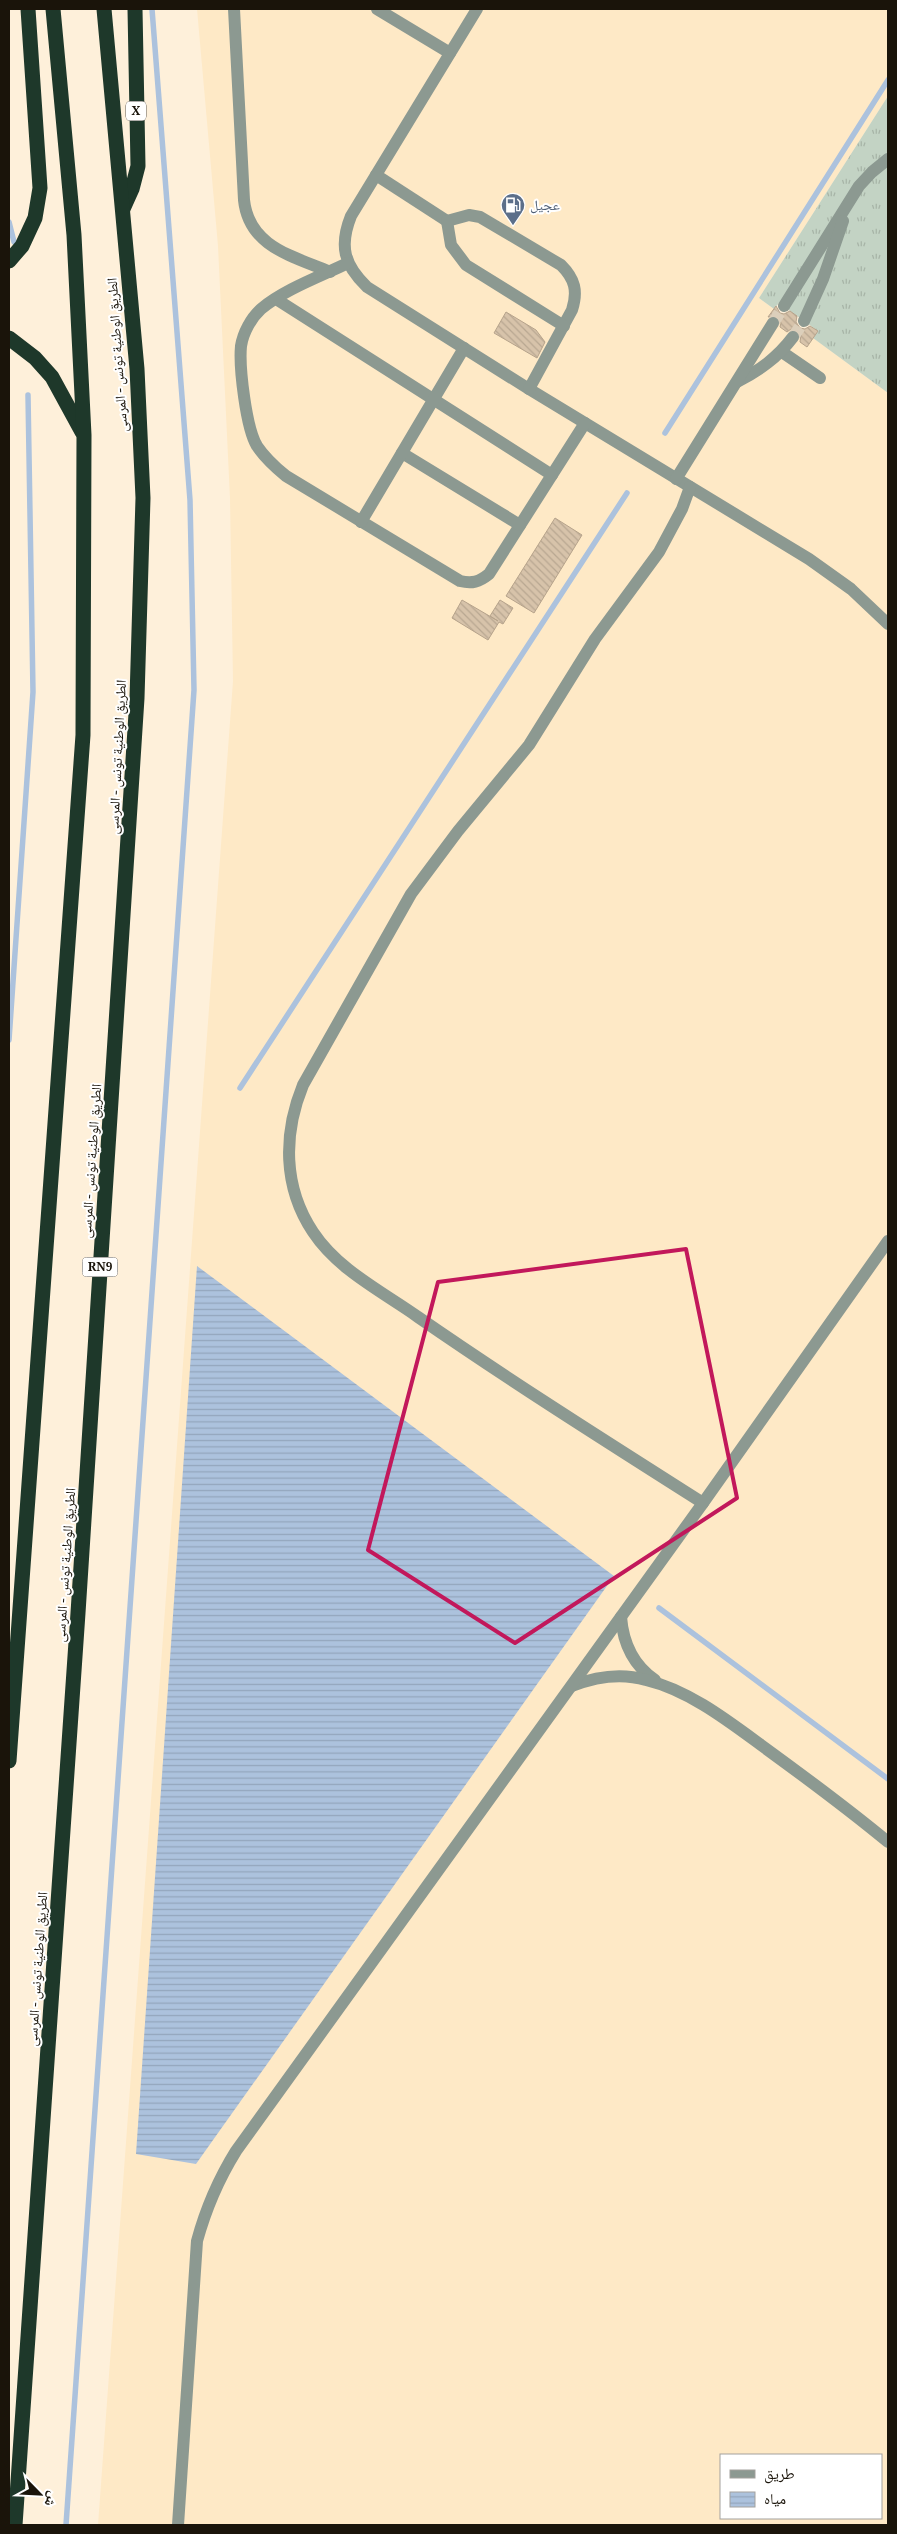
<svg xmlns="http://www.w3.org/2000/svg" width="897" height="2534" viewBox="0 0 897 2534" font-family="Georgia,'Noto Naskh Arabic',serif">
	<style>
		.built { fill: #fee9c6; fill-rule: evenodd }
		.grass { fill: url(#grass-tufts) }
		.water { fill: url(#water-rules) }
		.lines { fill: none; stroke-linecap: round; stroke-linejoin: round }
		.stream { stroke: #acc2dd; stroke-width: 5.5 }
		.building { fill: url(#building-back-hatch); stroke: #b6a38b }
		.minor-tunnel { stroke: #dccfbb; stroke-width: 12; stroke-dasharray: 12 6; stroke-linecap: butt }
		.minor { stroke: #8c9991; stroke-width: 12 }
		.highway { stroke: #1e382a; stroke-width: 15 }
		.marked { fill: none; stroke: #c2185b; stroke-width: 4; stroke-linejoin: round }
		.labels { text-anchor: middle; stroke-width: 4; stroke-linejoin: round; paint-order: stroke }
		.shield { fill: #fff; stroke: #5f5a54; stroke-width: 1 }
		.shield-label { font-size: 12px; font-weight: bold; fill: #1a140a }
		.service-label { font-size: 14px; fill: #4e5e75; stroke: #fff; text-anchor: start }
		.street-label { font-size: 14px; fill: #1a140a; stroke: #fff }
	</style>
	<defs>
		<pattern id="grass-tufts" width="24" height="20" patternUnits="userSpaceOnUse" patternTransform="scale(1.25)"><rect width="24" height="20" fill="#c3d3c4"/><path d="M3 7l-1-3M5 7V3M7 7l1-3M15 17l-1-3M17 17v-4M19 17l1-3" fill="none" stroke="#a7b4a7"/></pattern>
		<pattern id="water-rules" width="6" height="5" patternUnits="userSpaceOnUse" patternTransform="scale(1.25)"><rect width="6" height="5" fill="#acc2dd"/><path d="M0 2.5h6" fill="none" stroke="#93a6bc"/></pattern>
		<pattern id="building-back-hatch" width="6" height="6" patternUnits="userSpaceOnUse" patternTransform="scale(1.25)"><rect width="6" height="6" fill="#d7c3aa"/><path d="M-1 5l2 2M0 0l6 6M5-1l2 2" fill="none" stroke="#b8a791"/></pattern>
	</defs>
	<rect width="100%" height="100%" fill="#fef0da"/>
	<path class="built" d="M 197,9 L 888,9 L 888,96 L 759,298 L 888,393 L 888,2525 L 98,2525 L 233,681 L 230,498 L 218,246 ZM 721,2455 L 881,2455 L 881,2518 L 721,2518 Z"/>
	<path class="grass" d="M 888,96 L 888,393 L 813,338 L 818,331 L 779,303 L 774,309 L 759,298 Z"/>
	<path class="water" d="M 197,1266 L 614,1576 L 196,2164 L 136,2154 Z"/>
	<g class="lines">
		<g class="stream">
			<path d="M 9,222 L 14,242"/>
			<path d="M 665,433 L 888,80"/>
			<path d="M 9,1040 L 33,692 L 28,395"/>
			<path d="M 240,1088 L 627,493"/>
			<path d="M 659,1608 L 888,1779"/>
			<path d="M 66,2525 L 194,690 L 190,500 L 152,9"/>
		</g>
	</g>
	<g class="building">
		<path d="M 776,306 L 780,313 L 784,314 L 790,311 L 797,316 L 796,322 L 800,328 L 805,329 L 810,326 L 818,331 L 807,347 L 800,342 L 801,335 L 798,330 L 791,329 L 787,332 L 780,327 L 781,323 L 778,316 L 768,317 Z"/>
		<path d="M 506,312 L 536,330 L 545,342 L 537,358 L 494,333 Z"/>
		<path d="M 555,518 L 582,535 L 534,613 L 506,596 Z"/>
		<path d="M 462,600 L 498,621 L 490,616 L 500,600 L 513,608 L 503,624 L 499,622 L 488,640 L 452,618 Z"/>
	</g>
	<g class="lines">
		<g class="minor-tunnel">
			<path d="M 773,323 L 784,306"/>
			<path d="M 793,337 L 804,321"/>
		</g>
		<g class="minor">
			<path d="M 234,9 L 244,200 C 249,247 293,256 330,272"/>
			<path d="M 377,9 L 450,53"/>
			<path d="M 477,9 L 351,216 C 339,246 344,265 367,287 L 529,389 L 809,559 L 851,589 L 888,624"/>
			<path d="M 376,175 L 447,221"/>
			<path d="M 447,221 L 469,215 L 480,217 L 561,265 C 575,279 578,291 572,310 L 529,389"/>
			<path d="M 447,221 L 451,245 L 466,265 L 564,326"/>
			<path d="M 348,263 C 321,276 283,290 261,309 C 251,318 243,333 241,346 C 239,367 246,428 257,446 C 265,458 275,467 286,476 L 460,581 C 472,584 479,582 489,574 L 585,423"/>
			<path d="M 276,299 L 552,475"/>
			<path d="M 784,306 L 859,186 L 872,172 L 888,159"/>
			<path d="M 804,321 L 823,279 L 843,221"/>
			<path d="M 782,352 L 820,378"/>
			<path d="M 737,382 C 760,370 777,358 793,337"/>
			<path d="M 402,453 L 520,525"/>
			<path d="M 676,479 L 773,323"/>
			<path d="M 690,487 L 682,509 L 659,552 L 595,639 L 529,745 L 458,831 L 411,894 L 303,1085 C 283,1134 283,1187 313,1232 C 338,1270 383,1292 418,1317 C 512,1382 607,1442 703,1503"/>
			<path d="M 361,522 L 464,348"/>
			<path d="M 621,1617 C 623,1642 633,1665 655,1680"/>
			<path d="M 572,1686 C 595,1677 622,1673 646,1680 C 688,1690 727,1720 761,1745 C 805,1777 847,1808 888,1842"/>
			<path d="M 178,2525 L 197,2241 C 206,2208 218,2180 236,2151 L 703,1503 L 888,1241"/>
		</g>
		<g class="highway">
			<path d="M 123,209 L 132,189 L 138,166 L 135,9"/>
			<path d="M 9,261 L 22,246 L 35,218 L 40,188 L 28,9"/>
			<path d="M 9,338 L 35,358 L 52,377 L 82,432"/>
			<path d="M 9,1761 L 83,735 L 84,435 L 74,235 L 53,9"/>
			<path d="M 15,2525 L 78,1613 L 137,698 L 143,498 L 137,369 L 104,9"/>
		</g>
	</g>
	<path class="marked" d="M 686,1249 L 737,1498 L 515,1643 L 368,1550 L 438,1282 Z"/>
	<defs>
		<g id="fuel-pin" transform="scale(1.25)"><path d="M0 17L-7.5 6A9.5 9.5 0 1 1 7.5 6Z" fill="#5c6f8a" stroke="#fff"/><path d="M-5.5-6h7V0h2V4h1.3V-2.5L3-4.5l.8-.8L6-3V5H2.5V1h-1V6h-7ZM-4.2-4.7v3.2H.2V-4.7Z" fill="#fff"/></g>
	</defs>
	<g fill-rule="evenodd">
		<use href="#fuel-pin" x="513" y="205"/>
	</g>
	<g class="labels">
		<g class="shield">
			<rect x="126" y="101.5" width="20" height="19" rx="4"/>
			<rect x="82.5" y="1257.5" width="35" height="19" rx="4"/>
		</g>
		<g class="shield-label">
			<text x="136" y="115">X</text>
			<text x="100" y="1271">RN9</text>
		</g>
		<g class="service-label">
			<text x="530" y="210">عجيل</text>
		</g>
		<g class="street-label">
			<text transform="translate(117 355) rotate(-94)" y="5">الطريق الوطنية تونس - المرسى</text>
			<text transform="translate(117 757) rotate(-87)" y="5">الطريق الوطنية تونس - المرسى</text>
			<text transform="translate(91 1161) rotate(-86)" y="5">الطريق الوطنية تونس - المرسى</text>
			<text transform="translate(65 1565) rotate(-86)" y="5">الطريق الوطنية تونس - المرسى</text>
			<text transform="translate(37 1969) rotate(-86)" y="5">الطريق الوطنية تونس - المرسى</text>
		</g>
	</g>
	<rect width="897" height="2534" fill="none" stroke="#1a140a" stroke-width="20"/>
	<rect x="720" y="2454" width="162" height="65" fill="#ffffff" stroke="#a3a19d"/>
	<rect x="730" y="2470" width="25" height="8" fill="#8c9991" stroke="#a3a19d"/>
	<text x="764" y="2479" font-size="15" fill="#1a140a">طريق</text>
	<rect x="730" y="2492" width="25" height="15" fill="url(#water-rules)" stroke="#a3a19d"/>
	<text x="764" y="2504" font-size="15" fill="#1a140a">مياه</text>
	<g transform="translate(40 2494) rotate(114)" stroke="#ffffff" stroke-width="4" paint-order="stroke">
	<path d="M0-4L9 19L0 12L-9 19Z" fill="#1a140a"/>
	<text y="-8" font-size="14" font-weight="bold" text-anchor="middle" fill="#1a140a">ش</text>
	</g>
</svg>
